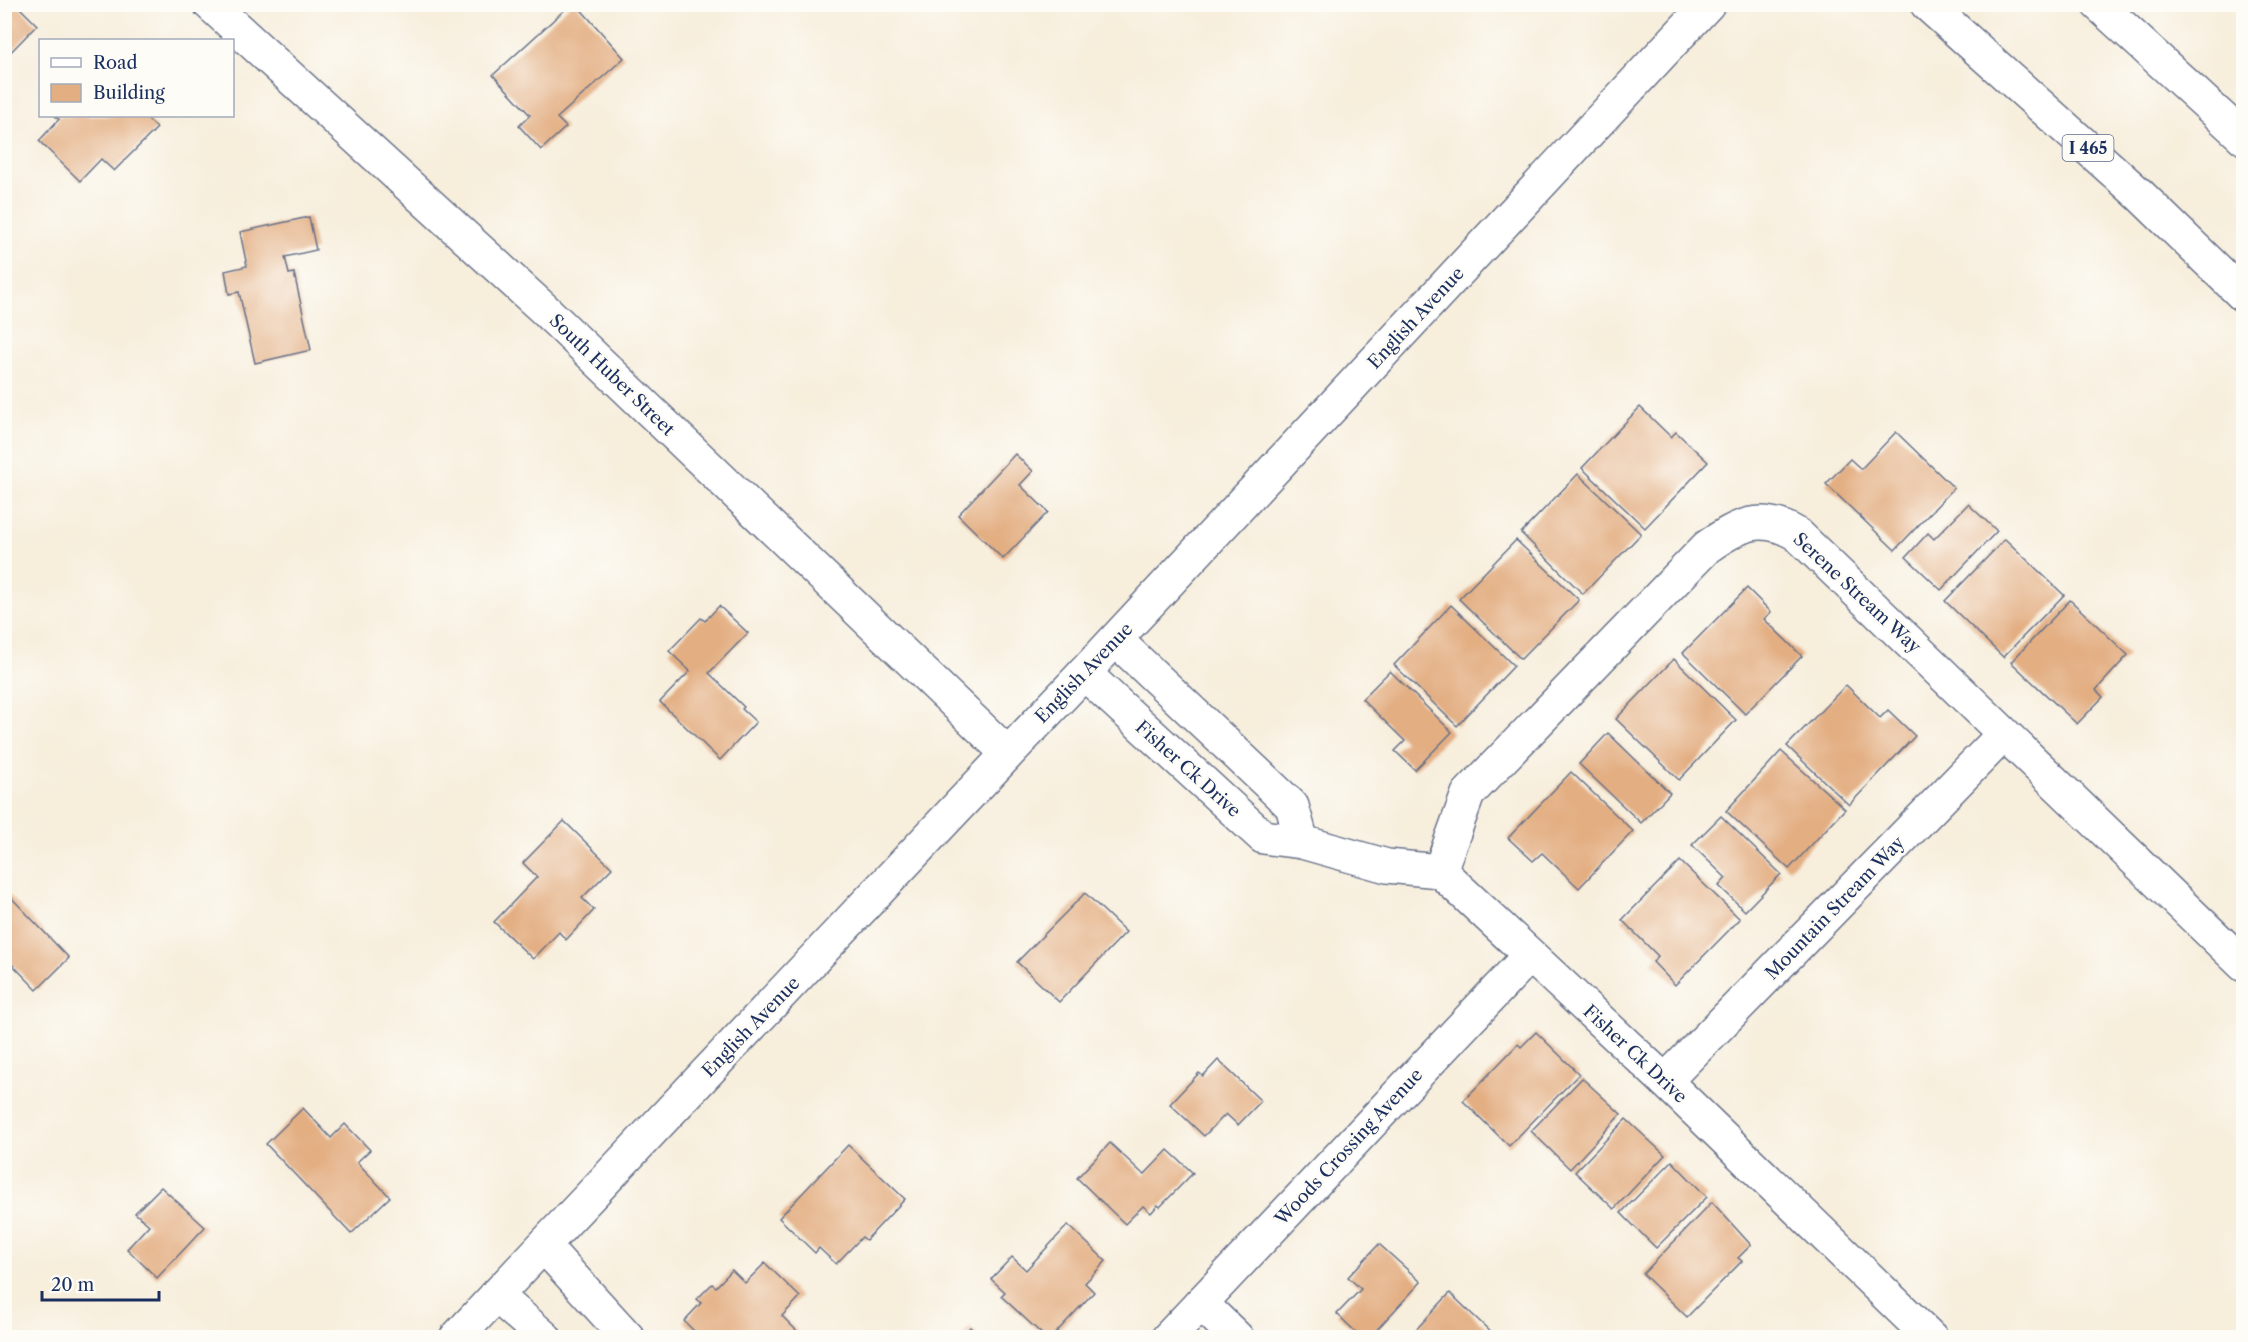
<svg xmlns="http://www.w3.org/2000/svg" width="2248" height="1342" viewBox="0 0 2248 1342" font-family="'Libre Caslon Text',serif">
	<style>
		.building { fill: #e3ae82 }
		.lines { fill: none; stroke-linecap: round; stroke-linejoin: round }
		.minor-casing { stroke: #68728a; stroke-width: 36 }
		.tertiary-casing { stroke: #68728a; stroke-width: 36 }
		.motorway-casing { stroke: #68728a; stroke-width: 36 }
		.minor { stroke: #fff; stroke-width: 33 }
		.tertiary { stroke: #fff; stroke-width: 33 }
		.motorway { stroke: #fff; stroke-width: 33 }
		.labels { text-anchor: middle; stroke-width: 5; stroke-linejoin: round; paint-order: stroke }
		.shield { fill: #fdfcf7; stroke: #5f6c8c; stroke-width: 1.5 }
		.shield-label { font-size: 16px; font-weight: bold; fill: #1b2f5e }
		.street-label { font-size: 18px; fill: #1b2f5e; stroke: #fdfcf7 }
	</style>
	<rect width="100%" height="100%" fill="#fdfcf7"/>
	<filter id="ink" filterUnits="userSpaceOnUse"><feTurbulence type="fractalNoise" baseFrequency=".0167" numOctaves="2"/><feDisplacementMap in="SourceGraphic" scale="12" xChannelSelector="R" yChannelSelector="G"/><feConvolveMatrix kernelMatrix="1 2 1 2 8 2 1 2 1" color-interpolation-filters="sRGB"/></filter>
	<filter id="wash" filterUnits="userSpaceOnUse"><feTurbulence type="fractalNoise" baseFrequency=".008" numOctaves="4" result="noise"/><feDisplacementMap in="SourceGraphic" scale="24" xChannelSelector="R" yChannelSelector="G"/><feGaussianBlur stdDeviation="1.35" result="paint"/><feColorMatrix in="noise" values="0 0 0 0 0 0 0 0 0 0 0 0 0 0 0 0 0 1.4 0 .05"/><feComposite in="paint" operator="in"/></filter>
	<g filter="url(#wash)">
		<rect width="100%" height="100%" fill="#f7eedc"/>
		<g id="blocks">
			<g class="building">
				<path d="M 4,4 L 16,4 L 37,25 L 4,59 Z"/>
				<path d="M 571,4 L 576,4 L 624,58 L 557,118 L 566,127 L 541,150 L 519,126 L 530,115 L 493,75 Z"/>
				<path d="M 55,116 L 145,116 L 157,128 L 114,171 L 101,159 L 80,181 L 39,141 L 59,119 Z"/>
				<path d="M 309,217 L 316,250 L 285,257 L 289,274 L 294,273 L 311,350 L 255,363 L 239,292 L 229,294 L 225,271 L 247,266 L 240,232 Z"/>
				<path d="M 1640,407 L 1671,437 L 1676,432 L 1708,462 L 1645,528 L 1582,468 Z"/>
				<path d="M 1896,432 L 1954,488 L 1895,550 L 1826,484 L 1850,459 L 1861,469 Z"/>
				<path d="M 1015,454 L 1033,471 L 1020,485 L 1048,512 L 1003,559 L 958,515 Z"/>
				<path d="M 1578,474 L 1641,534 L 1583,594 L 1521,533 Z"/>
				<path d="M 1968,504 L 1997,531 L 1941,590 L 1906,557 L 1928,533 L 1934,539 Z"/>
				<path d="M 2005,539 L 2064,595 L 2003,657 L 1945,601 Z"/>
				<path d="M 1516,540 L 1579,600 L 1521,659 L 1459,599 Z"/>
				<path d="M 1747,588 L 1771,612 L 1764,619 L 1802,656 L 1745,714 L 1683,653 Z"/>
				<path d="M 2070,600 L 2128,655 L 2096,690 L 2103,697 L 2077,724 L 2011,662 Z"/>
				<path d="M 1451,605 L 1514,666 L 1457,726 L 1394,665 Z"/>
				<path d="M 719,606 L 748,633 L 709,673 L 744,707 L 742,709 L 756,722 L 720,760 L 660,702 L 690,671 L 669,651 L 701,618 L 705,621 Z"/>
				<path d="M 1674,659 L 1736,720 L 1679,780 L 1616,719 Z"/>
				<path d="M 1390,671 L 1452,732 L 1415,770 L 1395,751 L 1405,741 L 1362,699 Z"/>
				<path d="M 1846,685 L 1880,718 L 1888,710 L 1915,736 L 1849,805 L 1787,746 Z"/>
				<path d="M 1608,733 L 1670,793 L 1641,823 L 1579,764 Z"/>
				<path d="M 1781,751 L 1845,809 L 1789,869 L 1726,811 Z"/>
				<path d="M 1571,772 L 1633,831 L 1579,888 L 1542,853 L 1533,861 L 1508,838 Z"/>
				<path d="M 1721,816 L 1781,874 L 1745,911 L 1719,886 L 1726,878 L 1692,845 Z"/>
				<path d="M 564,821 L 612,868 L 582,898 L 594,910 L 566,940 L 559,932 L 533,959 L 494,922 L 537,877 L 523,863 Z"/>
				<path d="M 1680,861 L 1740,919 L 1675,985 L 1653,962 L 1658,956 L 1622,920 Z"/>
				<path d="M 4,890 L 69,958 L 37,990 L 7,959 L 4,962 Z"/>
				<path d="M 1085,893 L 1126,932 L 1059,1002 L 1017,962 Z"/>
				<path d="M 1536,1032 L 1579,1074 L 1509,1146 L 1463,1101 L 1518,1044 L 1521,1047 Z"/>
				<path d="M 1218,1060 L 1261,1101 L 1238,1125 L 1226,1114 L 1204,1136 L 1170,1104 L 1199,1073 L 1203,1076 Z"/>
				<path d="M 1582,1078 L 1621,1114 L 1570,1169 L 1531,1131 Z"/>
				<path d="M 303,1108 L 331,1138 L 345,1124 L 370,1150 L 357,1162 L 390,1197 L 351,1234 L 266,1144 Z"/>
				<path d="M 1626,1119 L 1665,1155 L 1614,1209 L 1575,1172 Z"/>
				<path d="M 1110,1143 L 1144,1175 L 1168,1150 L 1193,1173 L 1160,1207 L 1158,1205 L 1151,1213 L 1143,1206 L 1125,1224 L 1077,1178 Z"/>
				<path d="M 848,1145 L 905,1199 L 866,1240 L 862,1237 L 836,1264 L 819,1248 L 815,1253 L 779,1218 Z"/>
				<path d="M 1672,1161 L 1707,1197 L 1656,1248 L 1621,1213 Z"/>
				<path d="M 161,1187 L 205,1227 L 157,1278 L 127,1249 L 149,1225 L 135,1213 Z"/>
				<path d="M 1712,1202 L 1751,1245 L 1738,1258 L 1742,1261 L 1687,1317 L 1643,1274 Z"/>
				<path d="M 1068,1225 L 1106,1261 L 1085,1283 L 1094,1292 L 1051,1338 L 1046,1338 L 1001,1296 L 1005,1292 L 991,1279 L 1012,1257 L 1026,1270 Z"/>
				<path d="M 1379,1244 L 1421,1282 L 1369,1338 L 1362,1338 L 1337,1314 L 1361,1289 L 1348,1277 Z"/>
				<path d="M 765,1263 L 800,1297 L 782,1316 L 797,1331 L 791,1338 L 701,1338 L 684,1321 L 701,1303 L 697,1299 L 712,1284 L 716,1287 L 732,1270 L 745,1283 Z"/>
				<path d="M 1450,1293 L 1497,1338 L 1408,1338 Z"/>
				<path d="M 970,1327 L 980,1338 L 960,1338 Z"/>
			</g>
		</g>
	</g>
	<g filter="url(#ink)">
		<use href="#blocks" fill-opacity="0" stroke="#68728a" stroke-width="1.5"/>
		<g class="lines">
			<g class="minor-casing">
				<g id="minor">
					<path d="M 210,4 L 545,310 L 1007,753"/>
					<path d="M 1116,640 L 1292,806 L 1302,842"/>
					<path d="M 1084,673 L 1263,837 L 1302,842 L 1387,866 L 1440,871 L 1665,1081 L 1931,1338"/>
					<path d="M 1440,871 L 1468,794 L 1707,547 C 1738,525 1762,512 1798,535 L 2244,965"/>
					<path d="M 1665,1081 L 2004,734"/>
					<path d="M 544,1246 L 628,1338"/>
					<path d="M 496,1295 L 545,1338"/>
					<path d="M 1201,1303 L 1237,1338"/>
					<path d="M 1168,1338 L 1529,956"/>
				</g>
			</g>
			<g class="tertiary-casing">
				<path id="tertiary" d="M 456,1338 L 1084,673 L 1708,4"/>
			</g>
			<g class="motorway-casing">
				<g id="motorway">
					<path d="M 1927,4 L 2140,195 L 2244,296"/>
					<path d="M 2098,4 L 2244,138"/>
				</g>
			</g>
			<use href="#minor" class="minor"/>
			<use href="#tertiary" class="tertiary"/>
			<use href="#motorway" class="motorway"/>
		</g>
	</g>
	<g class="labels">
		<rect class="shield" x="2062.5" y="135" width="51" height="26" rx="4.5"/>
		<g class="shield-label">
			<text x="2088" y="154">I 465</text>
		</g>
		<g class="street-label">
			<text transform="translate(1416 318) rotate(-47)" y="6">English Avenue</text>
			<text transform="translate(612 375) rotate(44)" y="6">South Huber Street</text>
			<text transform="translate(1857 593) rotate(43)" y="6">Serene Stream Way</text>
			<text transform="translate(1084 673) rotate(-46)" y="6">English Avenue</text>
			<text transform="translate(1188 769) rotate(42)" y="6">Fisher Ck Drive</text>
			<text transform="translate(1835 908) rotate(-46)" y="6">Mountain Stream Way</text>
			<text transform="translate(751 1027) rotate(-46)" y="6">English Avenue</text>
			<text transform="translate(1635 1054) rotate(43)" y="6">Fisher Ck Drive</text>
			<text transform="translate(1349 1147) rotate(-47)" y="6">Woods Crossing Avenue</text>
		</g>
	</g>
	<rect width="2248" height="1342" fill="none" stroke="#fdfcf7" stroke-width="24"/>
	<rect x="39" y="39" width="195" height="78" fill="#fdfcf7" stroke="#a3aaba" stroke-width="1.5"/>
	<rect x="51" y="58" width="30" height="9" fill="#ffffff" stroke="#a3aaba" stroke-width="1.5"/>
	<text x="93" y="69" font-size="18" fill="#1b2f5e">Road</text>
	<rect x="51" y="84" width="30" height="18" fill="#e3ae82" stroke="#a3aaba" stroke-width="1.5"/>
	<text x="93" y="99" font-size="18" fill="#1b2f5e">Building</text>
	<path d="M42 1291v9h117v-9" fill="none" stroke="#1b2f5e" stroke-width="3"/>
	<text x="51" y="1291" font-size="18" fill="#1b2f5e" stroke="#fdfcf7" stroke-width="4.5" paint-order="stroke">20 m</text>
</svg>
